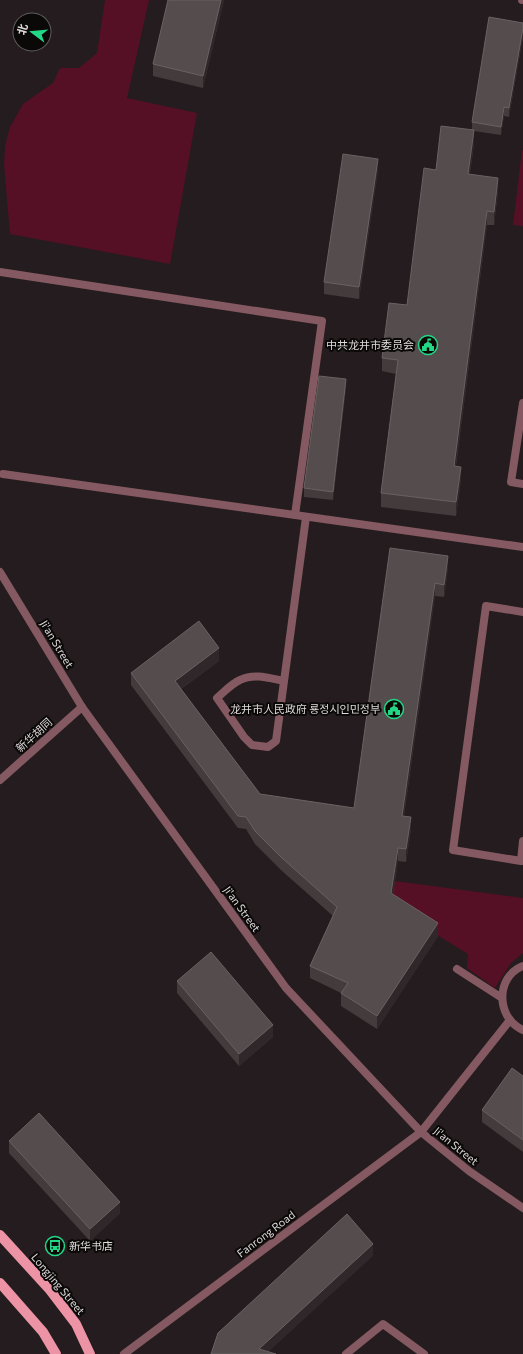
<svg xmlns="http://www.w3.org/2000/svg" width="523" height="1354" viewBox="0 0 523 1354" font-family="Commissioner,'Noto Sans SC','Noto Sans KR',sans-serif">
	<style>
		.green { fill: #551026 }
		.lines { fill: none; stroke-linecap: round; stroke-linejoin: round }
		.service { stroke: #845961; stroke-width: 8 }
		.minor { stroke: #845961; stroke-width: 8 }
		.tertiary { stroke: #845961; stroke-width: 8 }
		.primary { stroke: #ec93a5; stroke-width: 10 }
		.wall { fill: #433b3c }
		.shaded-wall { fill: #2f2729 }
		.building { fill: #544c4d; stroke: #696263 }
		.labels { text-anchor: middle; stroke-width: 4; stroke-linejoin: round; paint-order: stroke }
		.poi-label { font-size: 11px; fill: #dfdadb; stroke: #0b0808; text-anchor: end }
		.street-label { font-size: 11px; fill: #dfdadb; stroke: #0b0808 }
	</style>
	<rect width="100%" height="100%" fill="#241c1e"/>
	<g class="green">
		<path d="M 105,0 L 149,0 L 127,98 L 197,113 L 170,264 L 10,234 L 4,165 L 5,146 L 10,127 L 23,104 L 53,83 L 60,68 L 79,68 L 97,53 Z"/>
		<path d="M 522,150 L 523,150 L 523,226 L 513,225 Z"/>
		<path d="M 395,881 L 523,898 L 523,953 L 511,963 L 495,988 L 467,968 L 468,954 L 387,904 Z"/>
	</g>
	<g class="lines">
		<g class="service">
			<path d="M 522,0 L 523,0"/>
			<path d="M 0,272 L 322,321 L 295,515"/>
			<path d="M 523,403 L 511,482 L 523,484"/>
			<path d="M 3,474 L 523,547"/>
			<path d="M 523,612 L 486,606 L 453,850 L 521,861 L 523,841"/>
			<path d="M 284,681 C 269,678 254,673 240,680 C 231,684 224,692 217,698 L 244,737 L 252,745 L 268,747 L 276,741 L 306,517"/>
			<path d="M 523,966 C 495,977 496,1018 523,1030"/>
			<path d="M 457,969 L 502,998"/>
			<path d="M 421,1132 L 510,1020"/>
		</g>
		<g class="minor">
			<path d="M 0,780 L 82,707"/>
			<path d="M 124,1354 L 421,1132"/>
			<path d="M 346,1354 L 383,1324 L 424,1354"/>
		</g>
		<path class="tertiary" d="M 0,572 L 82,707 L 286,988 L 421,1132 L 469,1171 L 523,1208"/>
		<g class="primary">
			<path d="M 0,1235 L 50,1290 L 76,1324 L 90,1354"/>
			<path d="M 0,1283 L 43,1332 L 56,1354"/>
		</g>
	</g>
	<g class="wall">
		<path d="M 168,0 L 224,0 L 203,88 L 153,76 L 153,64 Z"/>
		<path d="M 523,23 L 523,37 L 509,117 L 504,116 L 501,135 L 474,131 L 474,144 L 470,174 L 498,192 L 494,225 L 487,225 L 456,466 L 461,480 L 456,516 L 381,507 L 381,493 L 396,374 L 382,371 L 382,358 L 407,305 L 436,170 L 472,130 L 472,122 Z"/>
		<path d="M 378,171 L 359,299 L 324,294 L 324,282 Z"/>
		<path d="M 346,387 L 333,500 L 304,497 L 304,488 Z"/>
		<path d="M 390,548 L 448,569 L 444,597 L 435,596 L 404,816 L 411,829 L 406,862 L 398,861 L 393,894 L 438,936 L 377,1029 L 341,1006 L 341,993 L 310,978 L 310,966 L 333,916 L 282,871 L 255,844 L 246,829 L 238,828 L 131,685 L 131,673 L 219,661 L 181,689 L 260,794 L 354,808 Z"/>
		<path d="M 177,981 L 273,1037 L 239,1066 L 177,993 Z"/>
		<path d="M 523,1076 L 523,1152 L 482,1122 L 482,1110 Z"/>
		<path d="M 9,1141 L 120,1213 L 90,1241 L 9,1153 Z"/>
	</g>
	<g class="shaded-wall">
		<path d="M 221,0 L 224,0 L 203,88 L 203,76 Z"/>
		<path d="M 523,28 L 523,37 L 509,117 L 509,108 Z"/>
		<path d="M 504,107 L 504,116 L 501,135 L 501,127 Z"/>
		<path d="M 474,130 L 474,144 L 468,188 L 468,174 Z"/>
		<path d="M 378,159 L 378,171 L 359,299 L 359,287 Z"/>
		<path d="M 498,178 L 498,192 L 494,225 L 494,212 Z"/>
		<path d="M 487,211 L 487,225 L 454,479 L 454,466 Z"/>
		<path d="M 346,379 L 346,387 L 333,500 L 333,492 Z"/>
		<path d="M 461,467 L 461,480 L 456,516 L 456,502 Z"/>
		<path d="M 448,556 L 448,569 L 444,597 L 444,585 Z"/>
		<path d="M 435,583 L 435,596 L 402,828 L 402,816 Z"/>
		<path d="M 219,648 L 219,661 L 175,693 L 175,681 Z"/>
		<path d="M 411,817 L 411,829 L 406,862 L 406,849 Z"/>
		<path d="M 398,848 L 398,861 L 391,906 L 391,893 Z"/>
		<path d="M 438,923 L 438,936 L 377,1029 L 377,1016 Z"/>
		<path d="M 273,1025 L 273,1037 L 239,1066 L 239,1054 Z"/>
		<path d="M 120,1202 L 120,1213 L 90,1241 L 90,1229 Z"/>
		<path d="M 373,1244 L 373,1256 L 266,1354 L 259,1349 Z"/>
	</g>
	<g class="building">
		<path d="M 168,0 L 221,0 L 203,76 L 153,64 Z"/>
		<path d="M 489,17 L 523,23 L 523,28 L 509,108 L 504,107 L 501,127 L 472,122 Z"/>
		<path d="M 441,126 L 474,130 L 468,174 L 498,178 L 494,212 L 487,211 L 454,466 L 461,467 L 456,502 L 381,493 L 398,360 L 382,358 L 389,303 L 407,305 L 424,168 L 436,170 Z"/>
		<path d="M 343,154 L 378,159 L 359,287 L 324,282 Z"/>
		<path d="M 319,376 L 346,379 L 333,492 L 304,488 Z"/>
		<path d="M 390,548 L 448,556 L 444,585 L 435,583 L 402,816 L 411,817 L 406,849 L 398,848 L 391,893 L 438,923 L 377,1016 L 341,993 L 348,983 L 310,966 L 337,907 L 282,858 L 255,831 L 246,817 L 238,816 L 131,673 L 199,621 L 219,648 L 175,681 L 260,794 L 354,808 Z"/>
		<path d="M 211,952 L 273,1025 L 239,1054 L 177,981 Z"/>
		<path d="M 512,1068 L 523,1076 L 523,1140 L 482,1110 Z"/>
		<path d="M 39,1113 L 120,1202 L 90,1229 L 9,1141 Z"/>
		<path d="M 347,1214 L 373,1244 L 259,1349 L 276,1354 L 211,1354 L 218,1333 Z"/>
	</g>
	<defs>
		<g id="civic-ring" transform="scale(1)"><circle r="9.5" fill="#0b0808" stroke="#22d887" stroke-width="1.5"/><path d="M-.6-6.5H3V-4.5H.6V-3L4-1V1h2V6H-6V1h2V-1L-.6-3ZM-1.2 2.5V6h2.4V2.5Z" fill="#22d887"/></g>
		<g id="bus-ring" transform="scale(1)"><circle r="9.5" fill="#0b0808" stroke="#22d887" stroke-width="1.5"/><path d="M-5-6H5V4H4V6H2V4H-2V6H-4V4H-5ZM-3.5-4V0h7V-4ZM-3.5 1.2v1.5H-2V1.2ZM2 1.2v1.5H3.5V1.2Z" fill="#22d887"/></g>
	</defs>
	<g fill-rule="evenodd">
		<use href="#civic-ring" x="428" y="345"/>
		<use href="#civic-ring" x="394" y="709"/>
		<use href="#bus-ring" x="55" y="1246"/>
	</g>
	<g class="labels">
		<g class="poi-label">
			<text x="414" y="349">中共龙井市委员会</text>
			<text x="380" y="713">龙井市人民政府 룡정시인민정부</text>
			<text x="69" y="1250" text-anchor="start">新华书店</text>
		</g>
		<g class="street-label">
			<text transform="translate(57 644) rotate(59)" y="4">Ji'an Street</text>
			<text transform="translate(34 735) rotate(-42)" y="4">新华胡同</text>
			<text transform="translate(242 909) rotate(54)" y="4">Ji'an Street</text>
			<text transform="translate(456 1146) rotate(39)" y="4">Ji'an Street</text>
			<text transform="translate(266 1234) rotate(-37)" y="4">Fanrong Road</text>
			<text transform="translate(58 1284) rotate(50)" y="4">Longjing Street</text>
		</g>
	</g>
	<g transform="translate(32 32) rotate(286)"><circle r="19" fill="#0b0808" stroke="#605c5c"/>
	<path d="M0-3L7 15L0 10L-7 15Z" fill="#22d887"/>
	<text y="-6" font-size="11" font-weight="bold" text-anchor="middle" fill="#dfdadb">北</text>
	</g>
</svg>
